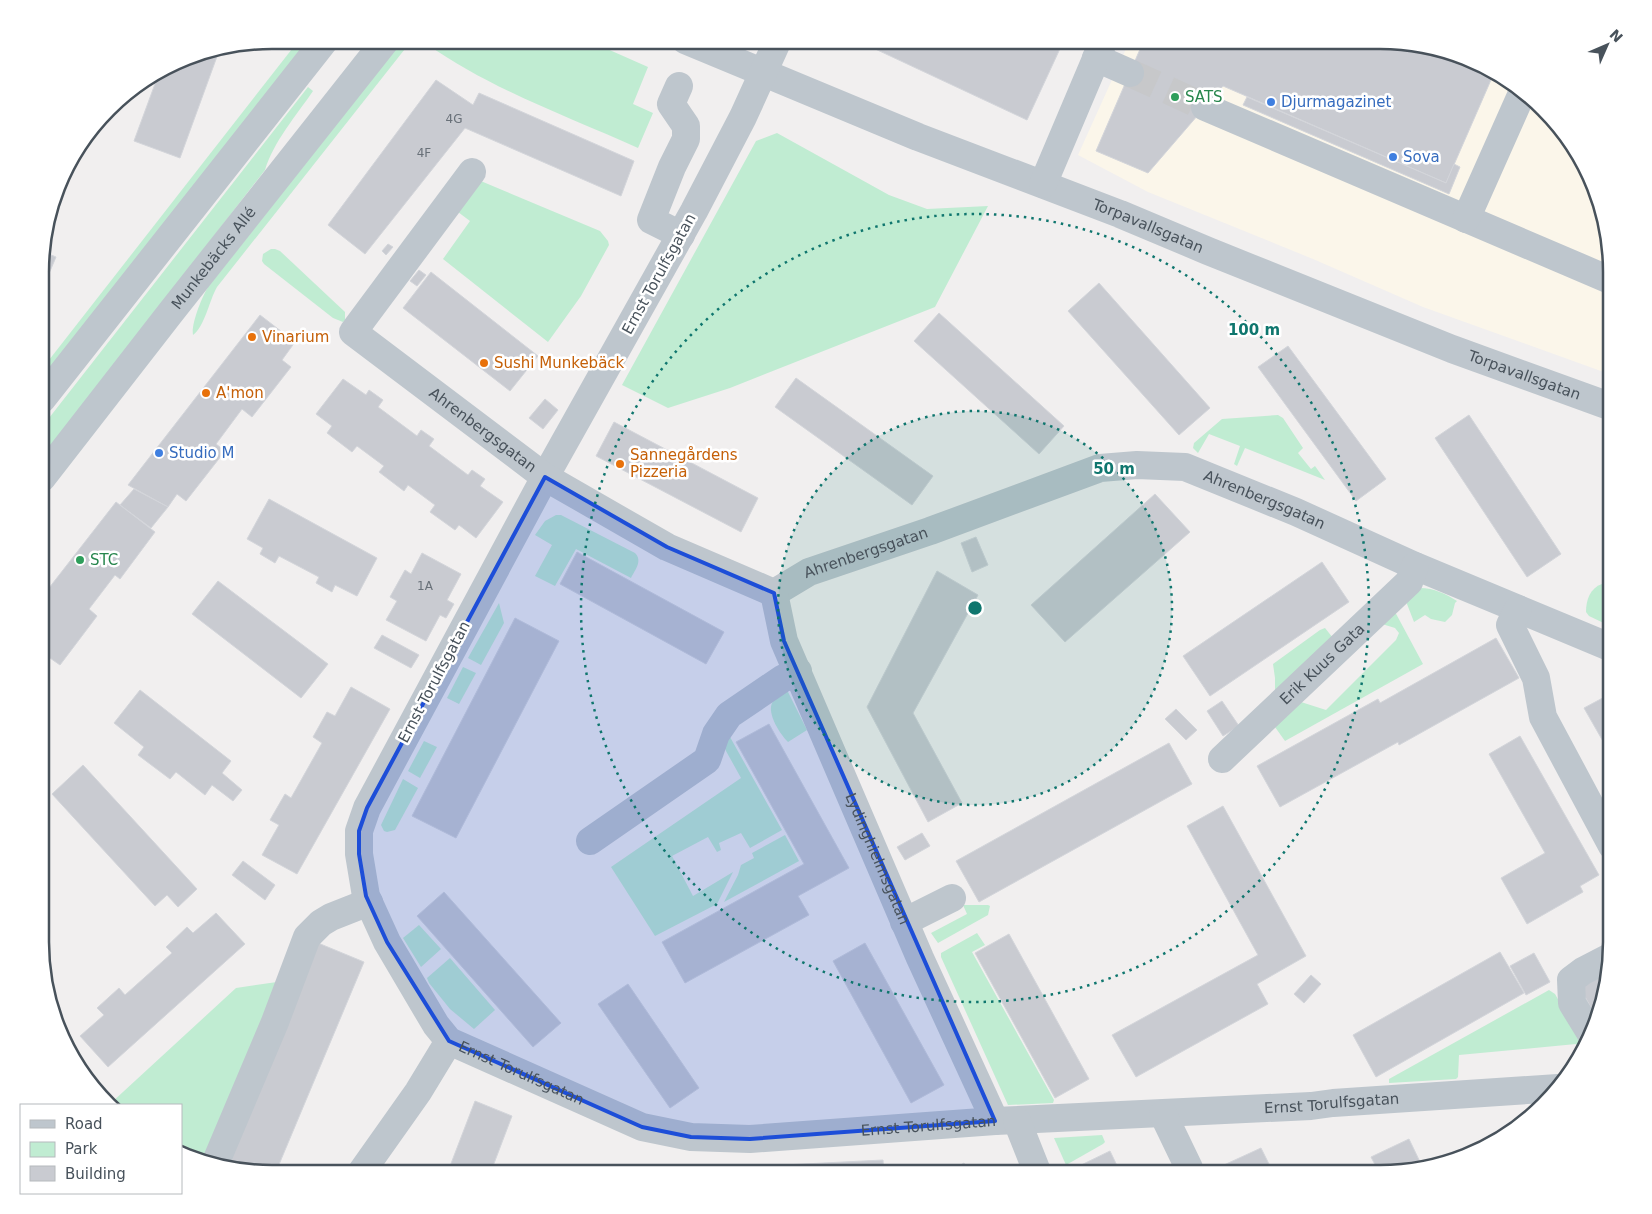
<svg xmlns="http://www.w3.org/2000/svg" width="1652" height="1214" viewBox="0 0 1652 1214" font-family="'DejaVu Sans',sans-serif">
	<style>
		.commercial { fill: #fbf6ea }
		.green { fill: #c0ecd2 }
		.building { fill: #c9cbd1; stroke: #d3d5da }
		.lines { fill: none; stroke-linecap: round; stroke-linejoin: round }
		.minor-tunnel { stroke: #c7c8ca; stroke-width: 28; stroke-dasharray: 28 14; stroke-linecap: butt }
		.minor { stroke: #bec6cd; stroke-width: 28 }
		.marked { fill: #1d4ed8; fill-opacity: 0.2; stroke: #1d4ed8; stroke-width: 4; stroke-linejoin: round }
		.ring { fill: none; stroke: #0f766e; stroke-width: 2.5; stroke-dasharray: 2.5 5 }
		.leisure-dot { fill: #2e9e5b; stroke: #fff; stroke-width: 2 }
		.shop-dot { fill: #3f7fe0; stroke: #fff; stroke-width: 2 }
		.food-dot { fill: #e8710a; stroke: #fff; stroke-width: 2 }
		.labels { text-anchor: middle; stroke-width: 5; stroke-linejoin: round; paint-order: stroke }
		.number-label { font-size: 12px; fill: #687078 }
		.leisure-label { font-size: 15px; fill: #27864d; stroke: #fff; text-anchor: start }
		.shop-label { font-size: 15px; fill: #366cbe; stroke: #fff; text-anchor: start }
		.street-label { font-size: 15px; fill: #48525b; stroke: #fff }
		.food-label { font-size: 15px; fill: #c56008; stroke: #fff; text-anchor: start }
		.rim { fill: none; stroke: #48525b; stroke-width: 2.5 }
		.centre { fill: #0f766e; stroke: #fff; stroke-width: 2.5 }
		.ring-label { font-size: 15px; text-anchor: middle; font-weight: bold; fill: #0f766e; stroke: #fff; stroke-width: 5; stroke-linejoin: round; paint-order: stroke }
	</style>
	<rect width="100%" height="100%" fill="#f1efef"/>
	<path class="commercial" d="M 1130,40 L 1395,40 L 1455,52 L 1521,88 L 1588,169 L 1612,257 L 1612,375 L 1423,307 L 1313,259 L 1148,192 L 1078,155 Z"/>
	<g class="green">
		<path d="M 299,40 L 308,40 L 42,380 L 42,369 Z"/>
		<path d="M 403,40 L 412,40 L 217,287 C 209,301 205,326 193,335 C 191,324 202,297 208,287 Z"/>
		<path d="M 430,40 L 587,40 L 648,67 L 633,104 L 653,113 L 638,148 C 569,117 488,88 427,44 Z"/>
		<path d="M 308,87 L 313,91 C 296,116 274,141 265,170 L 42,458 L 42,427 Z"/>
		<path d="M 777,133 L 889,195 L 927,209 L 988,206 L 935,307 L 730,388 L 668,408 L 622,385 L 756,141 Z"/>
		<path d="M 476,179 L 600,231 L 608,241 L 609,245 L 581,296 L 548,342 L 443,259 L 470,221 L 454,209 Z"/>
		<path d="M 271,249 L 275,249 L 280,251 L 345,312 L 345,320 L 343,322 L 333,318 L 264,264 L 262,261 L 263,254 Z"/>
		<path d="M 1278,415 L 1283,418 L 1303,448 L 1298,453 L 1311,469 L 1315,466 L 1325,480 L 1245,448 L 1237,466 L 1234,464 L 1240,446 L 1209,434 L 1198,453 L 1193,448 L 1194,443 L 1222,419 Z"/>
		<path d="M 556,515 L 561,515 L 635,553 C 643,561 635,570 631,578 L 576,549 L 555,586 L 535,576 L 552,545 L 535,535 L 545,521 Z"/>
		<path d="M 1602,584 L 1612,585 L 1612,627 L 1589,616 L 1586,612 C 1586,600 1590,588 1602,584 Z"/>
		<path d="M 1420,588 C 1434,588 1446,594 1457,601 L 1455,603 L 1452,615 L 1445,622 L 1431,619 L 1425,615 L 1414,622 L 1407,604 L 1407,598 Z"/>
		<path d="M 499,603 L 504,623 L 481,665 L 468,658 Z"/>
		<path d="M 1394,610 L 1423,664 L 1285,741 L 1275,727 L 1301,702 L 1326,710 L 1396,640 L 1399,633 L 1395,628 L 1382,624 Z"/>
		<path d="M 1325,628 L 1333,638 L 1275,696 L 1275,678 L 1273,664 L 1320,630 Z"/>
		<path d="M 463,667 L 476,673 L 459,704 L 447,698 Z"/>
		<path d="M 787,690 L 807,730 L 788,742 C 780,734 767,714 772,703 C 775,698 782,694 787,690 Z"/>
		<path d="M 730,737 L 782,830 L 750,848 L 741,833 L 719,843 L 721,850 L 717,852 L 708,837 L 672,856 L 693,896 L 733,872 L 717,904 L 655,936 L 611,867 L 741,778 L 726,751 L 723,743 Z"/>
		<path d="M 424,741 L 437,747 L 420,778 L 408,771 Z"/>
		<path d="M 403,779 L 418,788 L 395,830 L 387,832 L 384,831 L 381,825 Z"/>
		<path d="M 785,835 L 799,861 L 724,902 L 738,875 L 741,865 L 754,858 L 752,853 Z"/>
		<path d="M 963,905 L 988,905 L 990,906 L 988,915 L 938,943 L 931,933 L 967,914 Z"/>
		<path d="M 419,925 L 441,949 L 421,967 L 403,938 Z"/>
		<path d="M 977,933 L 985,945 L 972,952 L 1054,1100 L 1053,1103 L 1008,1105 L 941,957 L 941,953 Z"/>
		<path d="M 450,958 L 495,1010 L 474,1029 L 450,1009 L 429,983 L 427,978 Z"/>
		<path d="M 277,982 L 211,1163 L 181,1155 L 181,1105 L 113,1105 L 111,1103 L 236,988 Z"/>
		<path d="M 1549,990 L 1555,994 L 1584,1045 L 1578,1056 L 1576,1044 L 1459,1055 L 1458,1077 L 1456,1079 L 1389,1083 L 1389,1079 Z"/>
		<path d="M 1102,1135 L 1105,1142 L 1103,1144 L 1066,1165 L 1054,1138 Z"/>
	</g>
	<g class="building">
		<path d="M 856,40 L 1064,40 L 1027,120 Z"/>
		<path d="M 1144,40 L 1395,40 L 1455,52 L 1494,73 L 1446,183 L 1223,86 L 1148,173 L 1096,151 Z"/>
		<path d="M 219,51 L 180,158 L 134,141 L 159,73 L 184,58 Z"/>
		<path d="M 436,80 L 473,105 L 479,93 L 634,161 L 621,196 L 465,128 L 365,254 L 328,225 Z"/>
		<path d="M 1247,97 L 1446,183 L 1454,164 L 1460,167 L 1449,194 L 1243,105 Z"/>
		<path d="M 388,244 L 393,247 L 386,255 L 382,251 Z"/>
		<path d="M 42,251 L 56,257 L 42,290 Z"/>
		<path d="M 419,270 L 426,275 L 417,286 L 410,281 Z"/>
		<path d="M 431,272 L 538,356 L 510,391 L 403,308 Z"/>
		<path d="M 1099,283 L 1210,408 L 1179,435 L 1068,311 Z"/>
		<path d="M 939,313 L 1064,426 L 1039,454 L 914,341 Z"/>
		<path d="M 260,315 L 295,342 L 282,360 L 291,367 L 252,417 L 242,409 L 216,444 L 225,451 L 186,501 L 177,494 L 168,507 L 128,485 Z"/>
		<path d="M 1288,346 L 1386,479 L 1356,501 L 1258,367 Z"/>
		<path d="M 796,378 L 933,476 L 912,505 L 775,407 Z"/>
		<path d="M 343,379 L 366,395 L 369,390 L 383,400 L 378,407 L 417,436 L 421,430 L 434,439 L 429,446 L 468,475 L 472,470 L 485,479 L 480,486 L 503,502 L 476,538 L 459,525 L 455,530 L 430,512 L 435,505 L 408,485 L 404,491 L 379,472 L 384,466 L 357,446 L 352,452 L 327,433 L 332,426 L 316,414 Z"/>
		<path d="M 545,399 L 558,410 L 543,429 L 529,418 Z"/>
		<path d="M 1469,415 L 1561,554 L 1527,577 L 1435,438 Z"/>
		<path d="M 614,422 L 758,498 L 741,532 L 596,456 Z"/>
		<path d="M 134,489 L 168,507 L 151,528 L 120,505 Z"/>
		<path d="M 1155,494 L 1190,532 L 1065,642 L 1031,605 Z"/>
		<path d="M 269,499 L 377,558 L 357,596 L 335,585 L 332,592 L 316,583 L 319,577 L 279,556 L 275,563 L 260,554 L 263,548 L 247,539 Z"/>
		<path d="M 116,502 L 155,532 L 120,579 L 115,575 L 89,609 L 97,616 L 60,665 L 50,658 L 42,668 L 42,597 Z"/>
		<path d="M 976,537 L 988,565 L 972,572 L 961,543 Z"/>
		<path d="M 577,552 L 724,632 L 706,664 L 560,584 Z"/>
		<path d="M 422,553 L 461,574 L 447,600 L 454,604 L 446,618 L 440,615 L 426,641 L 386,620 L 397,601 L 390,597 L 405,570 L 411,574 Z"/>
		<path d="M 1322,562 L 1349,602 L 1210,696 L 1183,656 Z"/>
		<path d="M 937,571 L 978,595 L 913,713 L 962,803 L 928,822 L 867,707 Z"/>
		<path d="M 218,581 L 328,664 L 301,698 L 192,614 Z"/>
		<path d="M 515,618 L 559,641 L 456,838 L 412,816 Z"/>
		<path d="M 382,635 L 419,655 L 411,668 L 374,648 Z"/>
		<path d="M 1496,638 L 1519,678 L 1399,745 L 1398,742 L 1280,807 L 1257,766 L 1378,699 L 1380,703 Z"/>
		<path d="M 351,687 L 390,709 L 297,874 L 262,855 L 279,825 L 270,820 L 285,794 L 291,798 L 322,743 L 313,737 L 327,712 L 335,716 Z"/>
		<path d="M 140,690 L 231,761 L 222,773 L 242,790 L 233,801 L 212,785 L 205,795 L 176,772 L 170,779 L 138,755 L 144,747 L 114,723 Z"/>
		<path d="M 1612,693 L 1612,757 L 1584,708 Z"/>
		<path d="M 1222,701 L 1239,726 L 1223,736 L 1207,711 Z"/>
		<path d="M 1176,709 L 1197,730 L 1186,740 L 1165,719 Z"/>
		<path d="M 769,724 L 849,868 L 798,896 L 809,915 L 685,983 L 662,942 L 804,864 L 736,742 Z"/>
		<path d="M 1520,736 L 1599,875 L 1580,886 L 1583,892 L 1527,924 L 1501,878 L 1545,853 L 1489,754 Z"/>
		<path d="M 1169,743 L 1192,784 L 979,902 L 956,861 Z"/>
		<path d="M 83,765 L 197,889 L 178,907 L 167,895 L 155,906 L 52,794 Z"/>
		<path d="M 1223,806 L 1306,956 L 1257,984 L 1268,1004 L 1136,1077 L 1112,1035 L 1258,955 L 1187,826 Z"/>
		<path d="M 922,833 L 930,846 L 905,860 L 897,847 Z"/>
		<path d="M 243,861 L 275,885 L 265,900 L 232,875 Z"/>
		<path d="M 444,892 L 561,1023 L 533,1047 L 417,916 Z"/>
		<path d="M 216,913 L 245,944 L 108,1067 L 80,1036 L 104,1015 L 97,1008 L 119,988 L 125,995 L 172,953 L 166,947 L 187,927 L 193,933 Z"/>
		<path d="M 42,932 L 49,939 L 42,946 Z"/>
		<path d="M 1009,934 L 1089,1079 L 1055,1098 L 975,953 Z"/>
		<path d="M 318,943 L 364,962 L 275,1174 L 257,1174 L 226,1166 Z"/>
		<path d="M 865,943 L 944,1085 L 911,1103 L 833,961 Z"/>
		<path d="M 1500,952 L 1524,993 L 1376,1077 L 1353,1035 Z"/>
		<path d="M 1534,953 L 1550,982 L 1526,995 L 1510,966 Z"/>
		<path d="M 1609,969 L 1600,1017 L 1598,1020 L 1579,986 Z"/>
		<path d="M 1311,975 L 1321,984 L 1304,1003 L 1294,994 Z"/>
		<path d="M 628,984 L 699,1088 L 670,1108 L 598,1004 Z"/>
		<path d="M 475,1101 L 512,1116 L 490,1174 L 447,1174 Z"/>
		<path d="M 1409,1139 L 1421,1164 L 1380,1174 L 1371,1157 Z"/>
		<path d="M 1261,1148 L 1274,1174 L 1228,1174 L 1224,1165 Z"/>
		<path d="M 1110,1151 L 1121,1174 L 1076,1174 L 1073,1169 Z"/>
		<path d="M 883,1160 L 884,1174 L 744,1174 L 744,1167 Z"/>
		<path d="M 964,1163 L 969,1174 L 945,1174 Z"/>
		<path d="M 1343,1165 L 1347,1174 L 1327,1174 Z"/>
	</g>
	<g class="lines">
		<path class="minor-tunnel" d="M 1130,73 L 1205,107"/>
		<g class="minor">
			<path id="s1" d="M 685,40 L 918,137 L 1120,214 L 1208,251 L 1452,349 L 1612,407"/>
			<path id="s2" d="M 778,40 L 743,117 L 694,211 L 545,477 L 367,808 L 359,831 L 359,854 L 366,896 L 387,942 L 436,1025 L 449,1041 L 642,1127 L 691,1137 L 750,1139 L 995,1121 L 1311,1106 L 1333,1103 L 1558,1088"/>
			<path d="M 1096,58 L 1130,73"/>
			<path d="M 679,86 L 671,104 L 686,126 L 686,139 L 672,167 L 651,220 L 681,235"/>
			<path d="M 1205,107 L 1612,281"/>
			<path id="s3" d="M 472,172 L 353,332 L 545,477 L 667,547 L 774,593 L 809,572 L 930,531 L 1100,468 L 1137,465 L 1185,467 L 1296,512 L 1415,566 L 1612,648"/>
			<path d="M 1043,184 L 1104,40"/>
			<path d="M 1466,219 L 1523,91"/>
			<path d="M 42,399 L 325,40"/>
			<path id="s4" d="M 42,478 L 171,312 L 386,40"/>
			<path id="s5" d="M 774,593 L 784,641 L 920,958 L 995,1121"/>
			<path d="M 1518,609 L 1510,625 L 1536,678 L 1543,717 L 1612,846"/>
			<path id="s6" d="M 1222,759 L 1409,582 L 1415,566"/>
			<path d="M 590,841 L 707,760 L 716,734 L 729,715 L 782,679 L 798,671"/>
			<path d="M 904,922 L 952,898"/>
			<path d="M 1591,1034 L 1572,1003 L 1571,980 L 1583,971 L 1612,956"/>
			<path d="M 1163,1114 L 1189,1168"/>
			<path d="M 1017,1121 L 1038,1174"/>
			<path d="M 215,1164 L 275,1022 L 307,937 L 321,923 L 331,917 L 369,902"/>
			<path d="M 360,1174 L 418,1092 L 449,1041"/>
		</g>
	</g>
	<path class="marked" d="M 545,477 L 667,547 L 774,593 L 784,641 L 995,1121 L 750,1139 L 691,1137 L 642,1127 L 449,1041 L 387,942 L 366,896 L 359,854 L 359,831 L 367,808 Z"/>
	<circle cx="975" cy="608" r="197" fill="#0f766e" fill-opacity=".12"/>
	<g class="ring">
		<circle cx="975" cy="608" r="197"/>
		<circle cx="975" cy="608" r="394"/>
	</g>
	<g class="leisure-dot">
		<circle cx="1175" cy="97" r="5"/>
		<circle cx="80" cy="560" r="5"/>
	</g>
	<g class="shop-dot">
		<circle cx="1271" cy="102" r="5"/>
		<circle cx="1393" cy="157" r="5"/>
		<circle cx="159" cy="453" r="5"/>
	</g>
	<g class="food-dot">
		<circle cx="252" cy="337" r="5"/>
		<circle cx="484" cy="363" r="5"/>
		<circle cx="206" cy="393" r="5"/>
		<circle cx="620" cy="464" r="5"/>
	</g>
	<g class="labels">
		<g class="number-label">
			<text x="454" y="123">4G</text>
			<text x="424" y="157">4F</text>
			<text x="425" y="590">1A</text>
		</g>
		<g class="leisure-label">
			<text x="1185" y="102">SATS</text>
			<text x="90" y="565">STC</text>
		</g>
		<g class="shop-label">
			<text x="1281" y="107">Djurmagazinet</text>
			<text x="1403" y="162">Sova</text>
			<text x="169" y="458">Studio M</text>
		</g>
		<g class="street-label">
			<text dy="5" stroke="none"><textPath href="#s1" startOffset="499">Torpavallsgatan</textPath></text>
			<text dy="5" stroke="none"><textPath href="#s4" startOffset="279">Munkebäcks Allé</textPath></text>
			<text transform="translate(659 274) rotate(-61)" y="5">Ernst Torulfsgatan</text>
			<text dy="5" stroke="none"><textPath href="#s1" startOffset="904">Torpavallsgatan</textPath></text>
			<text dy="5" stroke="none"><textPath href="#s3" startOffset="362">Ahrenbergsgatan</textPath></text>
			<text dy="5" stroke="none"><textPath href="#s3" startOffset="1218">Ahrenbergsgatan</textPath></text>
			<text dy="5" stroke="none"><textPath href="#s3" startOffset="798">Ahrenbergsgatan</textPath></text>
			<text dy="5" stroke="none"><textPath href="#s6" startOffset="138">Erik Kuus Gata</textPath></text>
			<text transform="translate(434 682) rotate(-62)" y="5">Ernst Torulfsgatan</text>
			<text dy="5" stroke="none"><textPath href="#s5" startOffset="286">Lydinghielmsgatan</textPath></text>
			<text dy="5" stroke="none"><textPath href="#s2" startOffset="1208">Ernst Torulfsgatan</textPath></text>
			<text dy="5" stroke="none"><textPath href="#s2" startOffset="2032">Ernst Torulfsgatan</textPath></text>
			<text dy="5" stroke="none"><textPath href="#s2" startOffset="1628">Ernst Torulfsgatan</textPath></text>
		</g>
		<g class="food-label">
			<text x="262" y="342">Vinarium</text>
			<text x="494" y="368">Sushi Munkebäck</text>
			<text x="216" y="398">A'mon</text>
			<text x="630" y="460">Sannegårdens<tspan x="630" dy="17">Pizzeria</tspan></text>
		</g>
	</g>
	<path d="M0 0H1652V1214H0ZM272 49H1380A223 223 0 0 1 1603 272V942A223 223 0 0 1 1380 1165H272A223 223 0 0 1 49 942V272A223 223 0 0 1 272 49Z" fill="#fff" fill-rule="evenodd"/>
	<path class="rim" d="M272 49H1380A223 223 0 0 1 1603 272V942A223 223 0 0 1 1380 1165H272A223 223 0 0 1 49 942V272A223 223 0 0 1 272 49Z"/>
	<circle cx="975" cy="608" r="8" class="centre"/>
	<g class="ring-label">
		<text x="1254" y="335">100 m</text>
		<text x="1114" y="474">50 m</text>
	</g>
	<rect x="20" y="1104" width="162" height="90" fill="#ffffff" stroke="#b6babd"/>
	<rect x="30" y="1120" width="25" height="8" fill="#bec6cd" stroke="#b6babd"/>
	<text x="65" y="1129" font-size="15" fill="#48525b">Road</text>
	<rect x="30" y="1142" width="25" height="15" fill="#c0ecd2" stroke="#b6babd"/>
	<text x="65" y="1154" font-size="15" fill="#48525b">Park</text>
	<rect x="30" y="1166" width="25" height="15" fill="#c9cbd1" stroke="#b6babd"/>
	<text x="65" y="1179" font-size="15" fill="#48525b">Building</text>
	<g transform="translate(1607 45) rotate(45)" stroke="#ffffff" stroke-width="4" paint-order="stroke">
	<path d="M0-4L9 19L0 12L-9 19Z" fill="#48525b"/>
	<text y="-8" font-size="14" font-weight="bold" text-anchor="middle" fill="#48525b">N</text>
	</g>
</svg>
